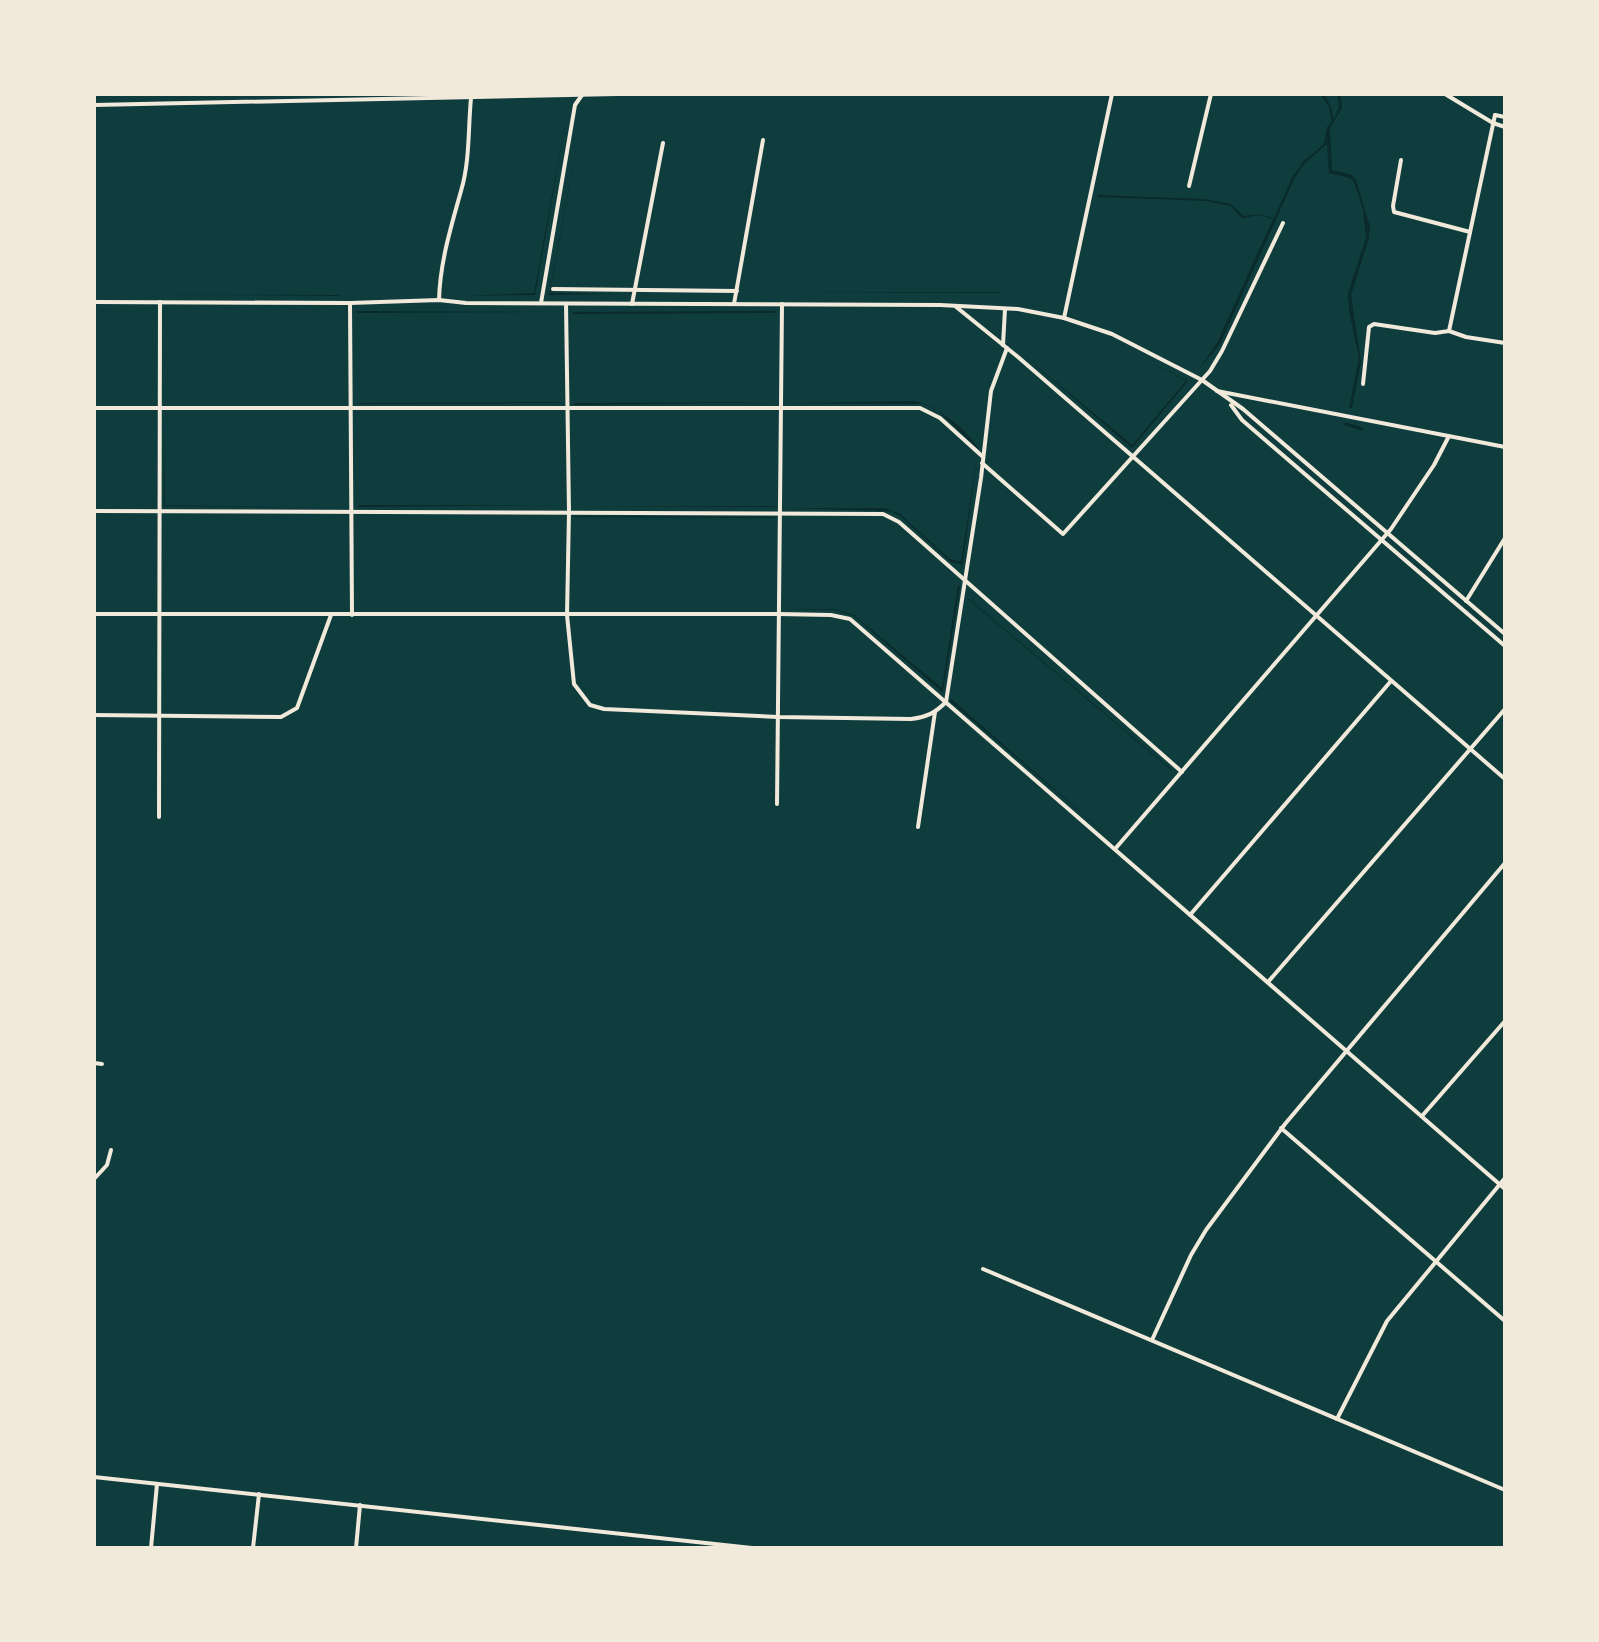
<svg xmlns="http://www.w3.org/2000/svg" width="1599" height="1642" viewBox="0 0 1599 1642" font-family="Helvetica,sans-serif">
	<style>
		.water { fill: #0a2a2b }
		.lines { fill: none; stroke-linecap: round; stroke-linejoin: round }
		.stream { stroke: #0a2a2b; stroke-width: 3 }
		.minor { stroke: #f1e9da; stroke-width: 4 }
	</style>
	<rect width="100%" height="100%" fill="#0f3d3e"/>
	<g class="water">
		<path d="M 1320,94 L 1324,94 L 1331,107 L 1334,120 L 1339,106 L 1337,94 L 1340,94 L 1342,108 L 1330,128 L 1332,170 L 1352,175 L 1356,180 L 1370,227 L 1369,238 L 1351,295 L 1361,362 L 1352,408 L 1349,408 L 1359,358 L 1349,311 L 1348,293 L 1366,238 L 1363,209 L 1354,182 L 1349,178 L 1329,173 L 1327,144 L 1305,163 L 1295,177 L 1220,344 L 1199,369 L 1217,343 L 1273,219 L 1260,215 L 1242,218 L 1230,206 L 1207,201 L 1097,197 L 1098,195 L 1204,199 L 1231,204 L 1244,216 L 1260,214 L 1274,218 L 1293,176 L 1303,162 L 1324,144 L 1327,127 L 1332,122 L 1329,106 Z"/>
		<path d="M 569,103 L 535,295 L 460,296 L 534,293 Z"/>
		<path d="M 584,106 L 550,293 L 624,294 L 549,295 Z"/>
		<path d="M 744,292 L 999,292 L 999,293 Z"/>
		<path d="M 94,294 L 339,295 L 339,296 Z"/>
		<path d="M 357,311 L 560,312 L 357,313 Z"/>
		<path d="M 775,311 L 775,313 L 573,314 L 573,312 Z"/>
		<path d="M 1020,352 L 1132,445 L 1186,381 L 1153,364 L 1188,381 L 1132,448 Z"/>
		<path d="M 914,401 C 937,405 969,431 979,450 L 936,409 L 926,404 L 789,403 Z"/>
		<path d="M 559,402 L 559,403 L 359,404 L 359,403 Z"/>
		<path d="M 775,402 L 574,405 L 574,403 Z"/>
		<path d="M 164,416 L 165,505 L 345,508 L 164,506 Z"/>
		<path d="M 977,457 L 962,569 L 961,564 L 951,562 L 899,515 L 890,511 L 787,508 L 884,508 L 900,514 L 950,559 L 961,562 Z"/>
		<path d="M 358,505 L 561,505 L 358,507 Z"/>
		<path d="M 573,506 L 775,506 L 775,507 Z"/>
		<path d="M 574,516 L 774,517 L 774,518 L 574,517 Z"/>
		<path d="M 958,585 L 960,586 L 943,691 L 941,691 L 854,616 L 835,610 L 786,610 L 835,609 L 854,615 L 942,688 Z"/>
		<path d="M 968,598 L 1172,770 L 1172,771 L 968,599 Z"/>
		<path d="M 951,699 L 1114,841 L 950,701 Z"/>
	</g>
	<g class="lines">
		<path class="stream" d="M 1346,424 L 1362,429"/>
		<g class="minor">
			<path d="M 1445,94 L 1493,123 L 1505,127"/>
			<path d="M 94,105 L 617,94"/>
			<path d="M 1495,115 L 1449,331 L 1466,337 L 1505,343"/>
			<path d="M 1495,115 L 1505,117"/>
			<path d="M 1401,160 L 1393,206 L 1394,212 L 1470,232"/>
			<path d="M 1189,186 L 1211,94"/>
			<path d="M 553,289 L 737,291"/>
			<path d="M 439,300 C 440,262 451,227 461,191 C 470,161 468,129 471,98"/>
			<path d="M 94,302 L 350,303 L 439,300 L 466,303 L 940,305 L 1018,309 L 1064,318 L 1112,334 L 1202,380 L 1243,409 L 1505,634"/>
			<path d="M 350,303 L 352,615"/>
			<path d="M 541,303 L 575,105 L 582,95"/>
			<path d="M 566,304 L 569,512 L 567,615 L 574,684 L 590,705 L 604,709 L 778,717 L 911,719 C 927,717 935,713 946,702 L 981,478 L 991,391 L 1007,348"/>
			<path d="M 632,304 L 663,143"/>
			<path d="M 734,304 L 763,140"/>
			<path d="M 955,306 L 1018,357 L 1505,779"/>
			<path d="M 1064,318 L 1112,94"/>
			<path d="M 1003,345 L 1005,309"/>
			<path d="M 1363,384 L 1369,327 L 1374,324 L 1435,333 L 1449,331"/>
			<path d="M 1217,391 L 1505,447"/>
			<path d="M 1231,405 L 1242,420 L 1505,646"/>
			<path d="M 94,408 L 920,408 L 940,418 L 982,456"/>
			<path d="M 982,463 L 1063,534 L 1210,371 L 1222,351 L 1283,223"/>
			<path d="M 94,511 L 883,514 L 899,522 L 1182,772"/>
			<path d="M 1466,601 L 1505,538"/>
			<path d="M 94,614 L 779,614 L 831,615 L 850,619 L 1505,1189"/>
			<path d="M 94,715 L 281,717 L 297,708 L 331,615"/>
			<path d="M 777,804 L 782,304"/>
			<path d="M 159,817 L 160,302"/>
			<path d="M 918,827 L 935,712"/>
			<path d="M 1115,849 L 1391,529 L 1434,465 L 1449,436"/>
			<path d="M 1190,915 L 1391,681"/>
			<path d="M 1268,982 L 1505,709"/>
			<path d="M 94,1063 L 102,1064"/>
			<path d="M 1422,1116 L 1505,1021"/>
			<path d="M 1281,1128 L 1505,1321"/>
			<path d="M 94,1179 L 107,1165 L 111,1150"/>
			<path d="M 983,1269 L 1505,1490"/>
			<path d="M 1152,1340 L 1191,1255 L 1206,1230 L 1285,1124 L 1505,863"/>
			<path d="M 1337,1419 L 1387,1321 L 1505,1178"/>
			<path d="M 94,1477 L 752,1548"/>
			<path d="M 151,1548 L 157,1484"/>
			<path d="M 253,1548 L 259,1494"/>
			<path d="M 356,1548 L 360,1505"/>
		</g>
	</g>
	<rect width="1599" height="1642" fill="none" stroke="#f1e9da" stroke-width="192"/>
</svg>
